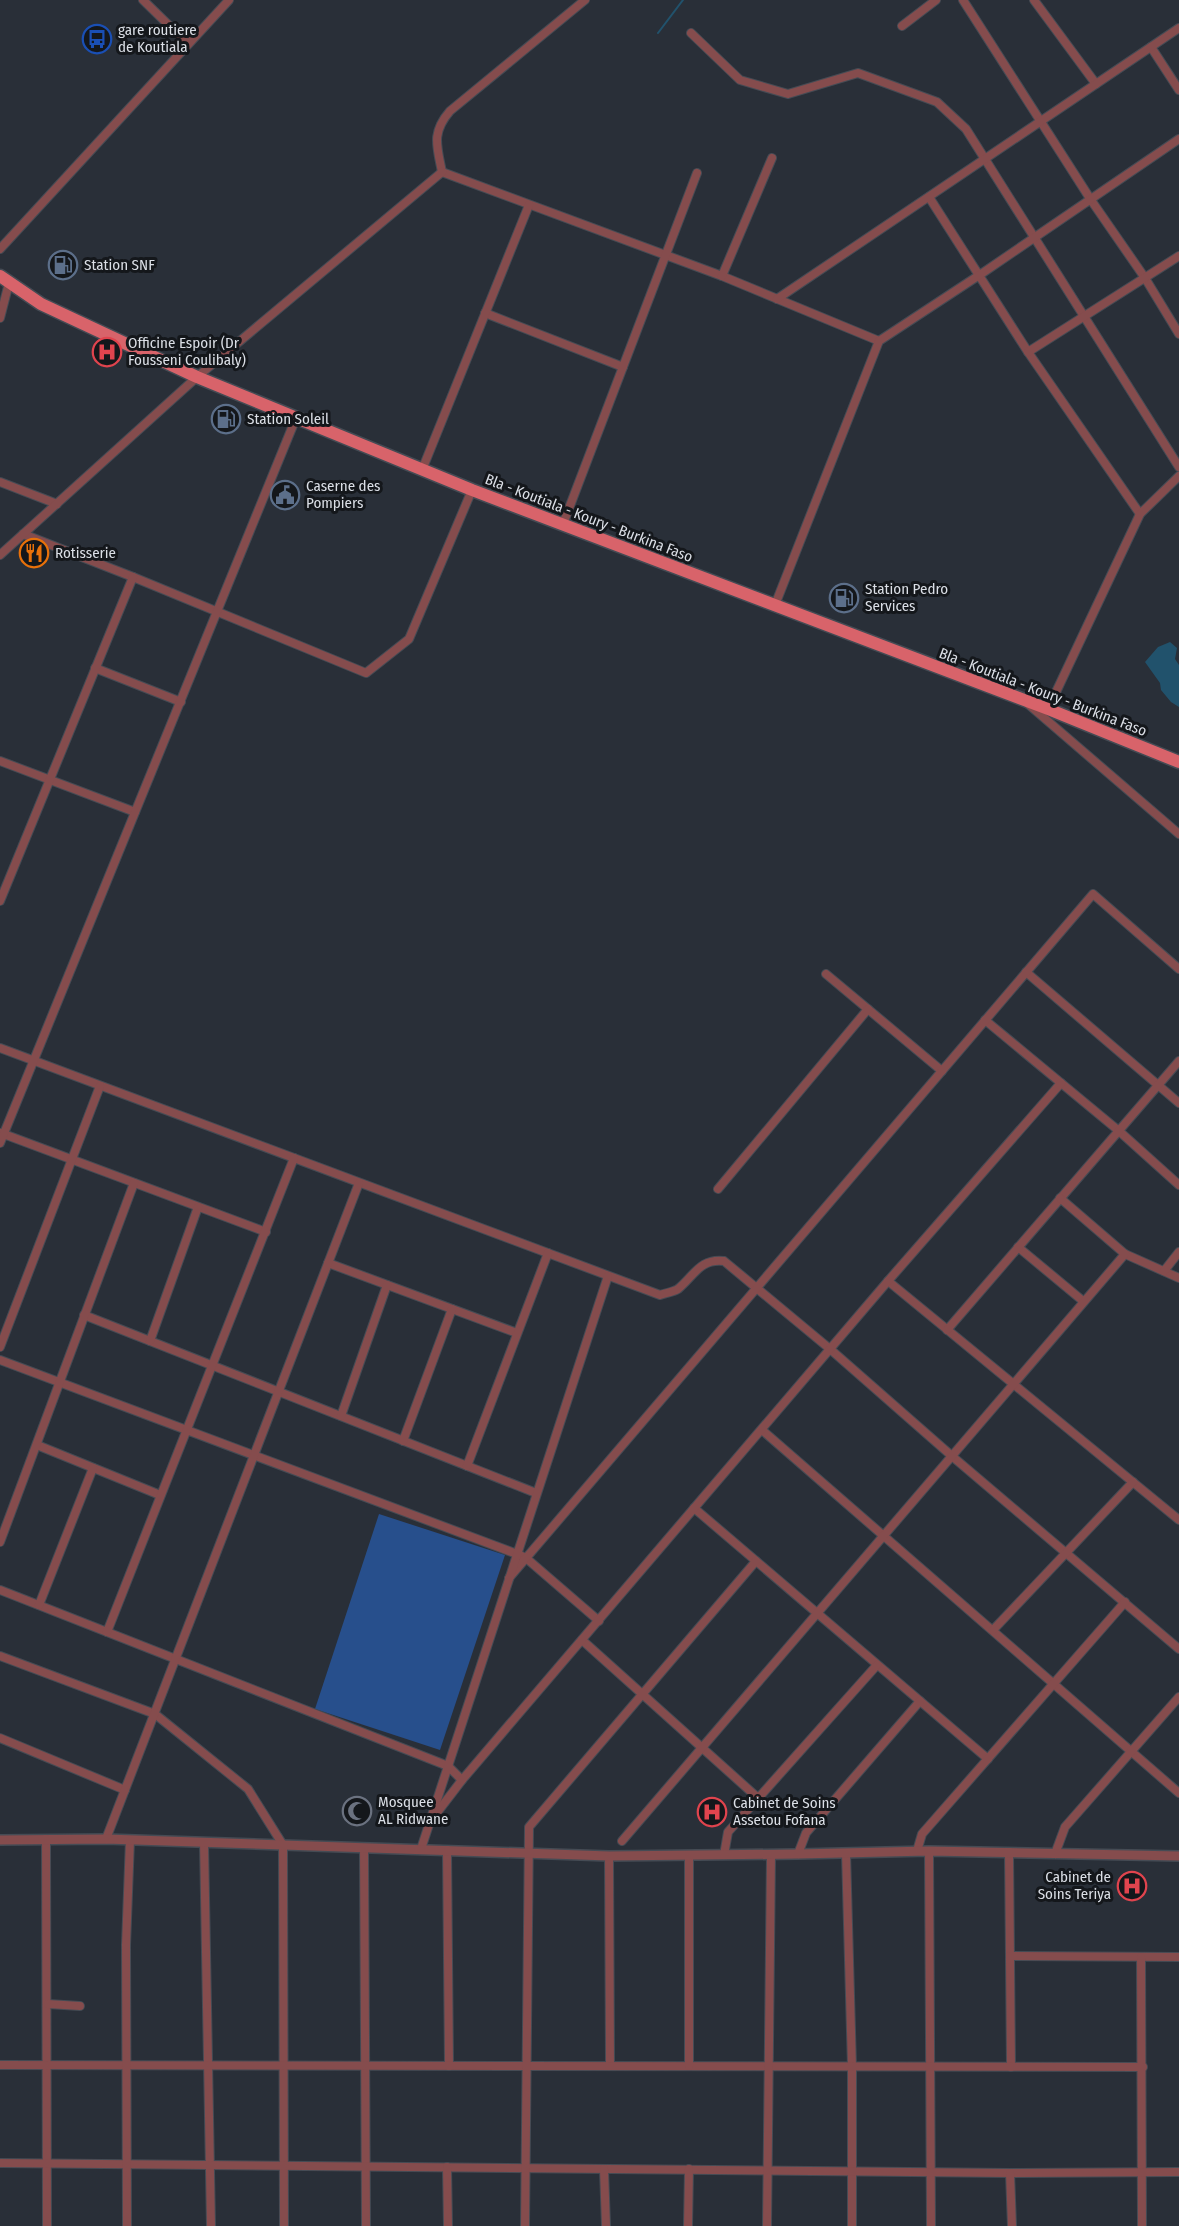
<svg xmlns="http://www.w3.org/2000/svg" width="1179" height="2226" viewBox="0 0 1179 2226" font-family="'Fira Sans Condensed',sans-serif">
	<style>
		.garden { fill: #274f8c }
		.water { fill: #21526c }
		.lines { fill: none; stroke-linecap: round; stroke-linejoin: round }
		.stream { stroke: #21526c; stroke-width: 2 }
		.minor-casing { stroke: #454b54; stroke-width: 10 }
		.tertiary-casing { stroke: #454b54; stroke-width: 12 }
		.primary-casing { stroke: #454b54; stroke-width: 15 }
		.minor { stroke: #854c4d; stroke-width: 8 }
		.tertiary { stroke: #854c4d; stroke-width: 9 }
		.primary { stroke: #d8636a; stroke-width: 12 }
		.labels { text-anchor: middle; stroke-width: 6; stroke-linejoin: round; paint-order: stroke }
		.poi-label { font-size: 15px; fill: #dbdfe6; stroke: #14171b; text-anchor: start }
		.street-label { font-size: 15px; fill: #dbdfe6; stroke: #14171b }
	</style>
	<rect width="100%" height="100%" fill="#292f38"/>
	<path class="garden" d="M 379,1514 L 505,1555 L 440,1750 L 315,1709 Z"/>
	<path class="water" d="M 1170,642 L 1177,648 L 1175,659 L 1179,665 L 1179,707 L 1171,702 L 1161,690 L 1160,683 L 1145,662 L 1158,647 Z"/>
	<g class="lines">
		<path class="stream" d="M 658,33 L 683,0"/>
		<g class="minor-casing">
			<g id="minor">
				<path d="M 143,0 L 188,44"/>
				<path d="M 963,0 L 1091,200 L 1145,278 L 1179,334"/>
				<path d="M 1034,0 L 1096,84"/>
				<path d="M 902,26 L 936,0"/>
				<path d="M 691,33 L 740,80 L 788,94 L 858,73 L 937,102 L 966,129 L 1179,467"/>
				<path d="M 1151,47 L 1179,90"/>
				<path d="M 442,172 L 722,276 L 879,341"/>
				<path d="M 442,172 C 437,146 431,133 450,111 L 585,0"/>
				<path d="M 929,197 L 1028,352 L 1140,514"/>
				<path d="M 0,249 L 229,0"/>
				<path d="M 722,276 L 772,158"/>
				<path d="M 777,299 L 1179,28"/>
				<path d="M 485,313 L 623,367"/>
				<path d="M 0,318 L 9,283"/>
				<path d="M 1028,352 L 1179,256"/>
				<path d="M 422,470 L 529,205"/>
				<path d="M 0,482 L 57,504"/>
				<path d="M 563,524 L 697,173"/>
				<path d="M 23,534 L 133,577 L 366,673 L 409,639 L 472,490"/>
				<path d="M 0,555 L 197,377 L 442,172"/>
				<path d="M 775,605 L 879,341 L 984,272 L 1179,139"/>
				<path d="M 95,668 L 181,702"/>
				<path d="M 1028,704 L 1179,834"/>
				<path d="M 1048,709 L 1140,514 L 1179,476"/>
				<path d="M 0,761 L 135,812"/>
				<path d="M 0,901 L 133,577"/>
				<path d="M 1026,972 L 1179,1103"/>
				<path d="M 826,974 L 942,1071"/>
				<path d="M 985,1020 L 1119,1131 L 1179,1185"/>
				<path d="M 0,1048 L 660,1295 C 666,1293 673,1292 678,1289 C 694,1276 700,1258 724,1261 L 830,1349 L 953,1457 L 1179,1649"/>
				<path d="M 1,1133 L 266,1232"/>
				<path d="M 0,1143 L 296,418"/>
				<path d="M 718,1189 L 868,1009"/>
				<path d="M 1018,1247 L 1083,1301"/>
				<path d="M 1125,1254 L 1179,1278"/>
				<path d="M 328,1263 L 517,1333"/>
				<path d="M 1164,1271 L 1179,1252"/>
				<path d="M 888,1281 L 1179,1520"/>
				<path d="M 84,1315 L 536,1493"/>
				<path d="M 947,1330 L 1179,1061"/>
				<path d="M 150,1341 L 198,1207"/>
				<path d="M 0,1347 L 100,1086"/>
				<path d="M 0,1360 L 517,1554 L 526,1558 L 599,1621"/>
				<path d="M 341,1416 L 387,1285"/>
				<path d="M 762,1430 L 1179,1793"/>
				<path d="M 403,1441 L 452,1309"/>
				<path d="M 37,1445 L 160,1495"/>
				<path d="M 467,1466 L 548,1253"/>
				<path d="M 694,1508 L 988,1759"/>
				<path d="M 0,1542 L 134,1183"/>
				<path d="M 509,1578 L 1093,894 L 1179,969"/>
				<path d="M 0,1590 L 448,1766 L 462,1780"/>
				<path d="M 39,1605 L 93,1468"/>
				<path d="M 993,1630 L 1133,1482"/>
				<path d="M 107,1632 L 294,1158"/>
				<path d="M 582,1640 L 758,1798"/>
				<path d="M 0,1656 L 155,1714 L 248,1789 L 283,1845 L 284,2226"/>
				<path d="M 0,1738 L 125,1790"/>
				<path d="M 429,1823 L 462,1780 L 888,1281 L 1061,1083"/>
				<path d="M 46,1839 L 47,2226"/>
				<path d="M 106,1839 L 359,1183"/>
				<path d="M 622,1841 L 1125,1254 L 1060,1198"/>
				<path d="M 204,1842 L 211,2226"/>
				<path d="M 364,1848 L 366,2226"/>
				<path d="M 421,1849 L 608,1276"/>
				<path d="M 447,1850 L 449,2066"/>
				<path d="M 917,1851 L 922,1834 L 1125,1602"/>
				<path d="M 929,1851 L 931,2226"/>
				<path d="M 1009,1852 L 1011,2067"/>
				<path d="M 846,1853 L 852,2067 L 852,2226"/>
				<path d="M 798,1854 L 806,1833 L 920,1701"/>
				<path d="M 1055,1854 L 1065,1827 L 1179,1697"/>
				<path d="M 724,1855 L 728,1832 L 877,1665"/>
				<path d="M 609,1856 L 610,2066"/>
				<path d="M 1010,1956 L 1179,1957"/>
				<path d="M 1141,1957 L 1142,2226"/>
				<path d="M 48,2004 L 80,2006"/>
				<path d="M 0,2065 L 1143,2067"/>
				<path d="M 689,2066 L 689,1855"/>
				<path d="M 0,2163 L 1010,2173 L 1179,2172"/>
				<path d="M 447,2167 L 448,2226"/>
				<path d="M 604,2169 L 606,2226"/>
				<path d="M 1010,2173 L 1012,2226"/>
				<path d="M 127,2226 L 126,1945 L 130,1840"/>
				<path d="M 525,2226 L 529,1827 L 756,1561"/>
				<path d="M 688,2226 L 689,2169"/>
				<path d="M 767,2226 L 771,1855"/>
			</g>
		</g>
		<g class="tertiary-casing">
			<path id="tertiary" d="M 0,1840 L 106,1839 L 609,1856 L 798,1854 L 929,1851 L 1179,1856"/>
		</g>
		<g class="primary-casing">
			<path id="primary" d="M 0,276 L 41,304 L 197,377 L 472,490 L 1048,709 L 1179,762"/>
		</g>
		<use href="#minor" class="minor"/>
		<use href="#tertiary" class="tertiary"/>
		<use href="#primary" class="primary"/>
	</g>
	<defs>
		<g id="bus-ring" transform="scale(1.5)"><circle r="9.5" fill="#14171b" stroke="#1a4fb4" stroke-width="1.5"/><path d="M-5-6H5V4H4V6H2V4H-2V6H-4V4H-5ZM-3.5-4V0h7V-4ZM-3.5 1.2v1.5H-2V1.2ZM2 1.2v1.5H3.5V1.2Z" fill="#1a4fb4"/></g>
		<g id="fuel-ring" transform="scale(1.5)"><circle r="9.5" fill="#14171b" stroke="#5c6f8a" stroke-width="1.5"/><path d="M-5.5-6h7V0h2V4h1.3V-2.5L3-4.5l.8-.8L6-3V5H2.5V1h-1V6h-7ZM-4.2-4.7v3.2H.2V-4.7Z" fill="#5c6f8a"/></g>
		<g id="hospital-ring" transform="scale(1.5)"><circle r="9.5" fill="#14171b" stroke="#e0444e" stroke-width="1.5"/><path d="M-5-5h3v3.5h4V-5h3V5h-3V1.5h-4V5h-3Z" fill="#e0444e"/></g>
		<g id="civic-ring" transform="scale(1.5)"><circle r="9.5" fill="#14171b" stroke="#5c6f8a" stroke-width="1.5"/><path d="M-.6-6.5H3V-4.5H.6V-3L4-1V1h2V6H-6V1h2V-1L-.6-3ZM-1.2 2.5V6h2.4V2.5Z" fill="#5c6f8a"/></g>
		<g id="restaurant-ring" transform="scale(1.5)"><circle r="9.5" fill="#14171b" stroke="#e8710a" stroke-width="1.5"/><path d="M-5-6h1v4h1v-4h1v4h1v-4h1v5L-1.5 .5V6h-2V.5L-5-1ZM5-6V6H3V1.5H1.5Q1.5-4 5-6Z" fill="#e8710a"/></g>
		<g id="mosque-ring" transform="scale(1.5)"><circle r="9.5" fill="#14171b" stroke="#6b7280" stroke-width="1.5"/><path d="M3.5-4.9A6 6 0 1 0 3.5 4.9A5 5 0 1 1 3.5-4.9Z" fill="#6b7280"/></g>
	</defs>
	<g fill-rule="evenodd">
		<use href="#bus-ring" x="97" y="39"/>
		<use href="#fuel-ring" x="63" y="265"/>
		<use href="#hospital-ring" x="107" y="352"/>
		<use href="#fuel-ring" x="226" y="419"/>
		<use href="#civic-ring" x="285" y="495"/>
		<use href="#restaurant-ring" x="34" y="553"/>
		<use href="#fuel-ring" x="844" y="598"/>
		<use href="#mosque-ring" x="357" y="1811"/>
		<use href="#hospital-ring" x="712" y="1812"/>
		<use href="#hospital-ring" x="1132" y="1886"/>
	</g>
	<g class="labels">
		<g class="poi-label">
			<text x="118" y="35">gare routiere<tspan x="118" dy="17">de Koutiala</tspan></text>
			<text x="84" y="270">Station SNF</text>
			<text x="128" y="348">Officine Espoir (Dr<tspan x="128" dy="17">Fousseni Coulibaly)</tspan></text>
			<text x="247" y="424">Station Soleil</text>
			<text x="306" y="491">Caserne des<tspan x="306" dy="17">Pompiers</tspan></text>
			<text x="55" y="558">Rotisserie</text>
			<text x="865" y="594">Station Pedro<tspan x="865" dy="17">Services</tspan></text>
			<text x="378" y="1807">Mosquee<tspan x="378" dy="17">AL Ridwane</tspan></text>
			<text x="733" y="1808">Cabinet de Soins<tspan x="733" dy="17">Assetou Fofana</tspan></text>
			<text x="1111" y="1882" text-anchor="end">Cabinet de<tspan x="1111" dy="17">Soins Teriya</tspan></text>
		</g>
		<g class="street-label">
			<text transform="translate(589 518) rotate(21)" y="5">Bla - Koutiala - Koury - Burkina Faso</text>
			<text transform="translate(1043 692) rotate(21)" y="5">Bla - Koutiala - Koury - Burkina Faso</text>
		</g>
	</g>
</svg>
